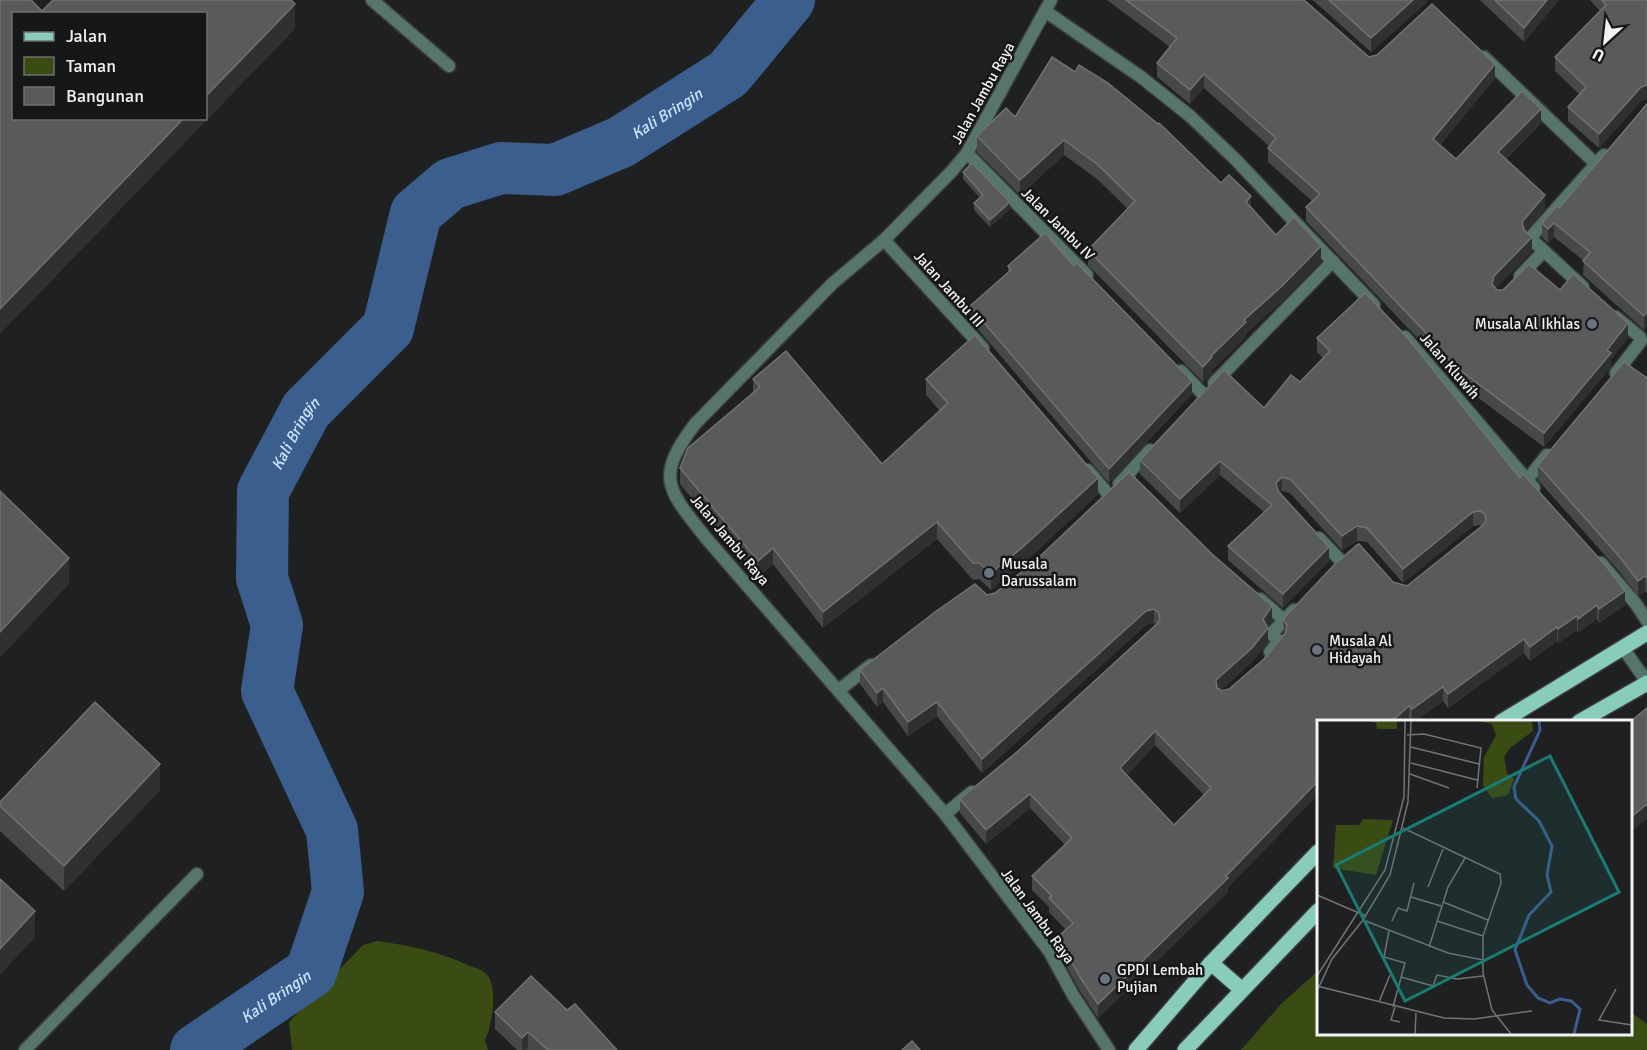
<svg xmlns="http://www.w3.org/2000/svg" width="1647" height="1050" viewBox="0 0 1647 1050" font-family="Signika,sans-serif">
	<style>
		.green { fill: #3a4b13 }
		.lines { fill: none; stroke-linecap: round; stroke-linejoin: round }
		.river { stroke: #3b5e8c; stroke-width: 52 }
		.lane-casing { stroke: #3c3d3f; stroke-width: 15 }
		.street-casing { stroke: #3c3d3f; stroke-width: 15 }
		.primary-casing { stroke: #3c3d3f; stroke-width: 18 }
		.lane { stroke: #57756c; stroke-width: 12 }
		.street { stroke: #57756c; stroke-width: 12 }
		.primary { stroke: #8accba; stroke-width: 15 }
		.wall { fill: #47484a; fill-rule: evenodd }
		.shaded-wall { fill: #2f3032 }
		.building { fill: #595a5c; stroke: #717274; stroke-width: 1.5; fill-rule: evenodd }
		.worship-dot { fill: #6b7280; stroke: #161719; stroke-width: 2 }
		.labels { text-anchor: middle; stroke-width: 5; stroke-linejoin: round; paint-order: stroke }
		.street-label { font-size: 15px; fill: #f1f2f3; stroke: #161719 }
		.poi-label { font-size: 15px; fill: #f1f2f3; stroke: #161719; text-anchor: start }
		.water-label { font-size: 16px; font-style: italic; fill: #cce2ff; stroke: #161719 }
		.inset-river { fill: none; stroke: #3b5e8c; stroke-width: 3 }
		.inset-road { fill: none; stroke: #737476; stroke-width: 1.5 }
		.view { fill: #1a7c75; fill-opacity: 0.15; stroke: #1a7c75; stroke-width: 3 }
		.inset-edge { fill: none; stroke: #f1f2f3; stroke-width: 3 }
	</style>
	<rect width="100%" height="100%" fill="#1f2022"/>
	<g class="green">
		<path d="M 377,941 C 409,945 440,952 470,966 C 475,968 483,970 486,974 C 499,986 492,1026 485,1040 L 488,1050 L 292,1050 L 289,1022 L 363,945 Z"/>
		<path d="M 1318,971 L 1318,1034 L 1630,1034 L 1631,1012 L 1647,1024 L 1647,1050 L 1241,1050 L 1281,1004 Z"/>
	</g>
	<g class="lines">
		<path class="river" id="s1" d="M 196,1050 L 311,972 L 338,892 L 332,830 L 267,691 L 277,625 L 262,578 L 263,491 L 306,410 L 388,328 L 416,213 L 450,184 L 501,168 L 555,170 L 621,142 L 728,74 L 789,0"/>
		<g class="lane-casing">
			<g id="lane">
				<path d="M 372,0 L 449,66"/>
				<path d="M 25,1050 L 197,874"/>
			</g>
		</g>
		<g class="street-casing">
			<g id="street">
				<path d="M 1051,0 L 967,153 L 951,172 L 884,240 L 833,283 L 695,424 C 654,478 668,490 706,538 L 945,814 L 1049,951 L 1073,995 L 1109,1050"/>
				<path d="M 1045,11 L 1141,77 L 1190,116 L 1235,159 L 1374,305"/>
				<path d="M 1484,57 L 1596,164"/>
				<path d="M 967,153 L 1087,275"/>
				<path d="M 884,240 L 983,348"/>
				<path d="M 1520,276 L 1544,251"/>
				<path d="M 1583,287 L 1530,238 L 1604,155"/>
				<path d="M 1405,337 L 1534,488"/>
				<path d="M 1181,371 L 1203,394"/>
				<path d="M 1616,373 L 1641,341 L 1640,337 L 1616,317"/>
				<path d="M 1214,383 L 1333,261"/>
				<path d="M 1088,470 L 1109,495"/>
				<path d="M 1527,480 L 1547,455"/>
				<path d="M 1119,484 L 1150,450"/>
				<path d="M 1319,538 L 1341,561"/>
				<path d="M 1601,563 L 1636,604 L 1647,621"/>
				<path d="M 1260,599 L 1284,620"/>
				<path d="M 1623,648 L 1647,682"/>
				<path d="M 1270,652 L 1279,641 L 1271,634 L 1294,610"/>
				<path d="M 839,690 L 871,665"/>
				<path d="M 945,814 L 972,792"/>
			</g>
		</g>
		<g class="primary-casing">
			<g id="primary">
				<path d="M 1501,722 L 1647,633"/>
				<path d="M 1579,722 L 1647,683"/>
				<path d="M 1211,963 L 1241,989"/>
				<path d="M 1136,1050 L 1211,963 L 1318,852"/>
				<path d="M 1185,1050 L 1318,911"/>
			</g>
		</g>
		<use href="#lane" class="lane"/>
		<use href="#street" class="street"/>
		<use href="#primary" class="primary"/>
	</g>
	<g class="wall">
		<path d="M 1107,0 L 1304,0 L 1369,57 L 1495,78 L 1440,145 L 1456,159 L 1541,123 L 1506,159 L 1545,209 L 1526,231 L 1532,251 L 1496,288 L 1497,290 L 1560,290 L 1628,338 L 1611,359 L 1611,367 L 1544,447 L 1453,379 L 1427,348 L 1306,221 L 1306,207 L 1312,201 L 1268,162 L 1268,148 L 1269,146 L 1204,88 L 1190,104 L 1157,77 L 1157,63 L 1170,47 Z"/>
		<path d="M 1312,0 L 1428,0 L 1428,1 L 1371,52 L 1315,2 Z"/>
		<path d="M 1480,0 L 1559,0 L 1524,42 Z"/>
		<path d="M 1590,0 L 1647,0 L 1647,99 L 1641,101 L 1599,148 L 1568,121 L 1568,107 L 1579,94 L 1555,71 L 1555,57 L 1600,11 Z"/>
		<path d="M 1647,104 L 1647,326 L 1644,330 L 1583,275 L 1584,261 L 1554,237 L 1548,243 L 1542,237 L 1542,223 L 1559,208 Z"/>
		<path d="M 1015,117 L 1221,183 L 1251,208 L 1276,235 L 1321,261 L 1282,301 L 1246,334 L 1246,337 L 1212,370 L 1212,373 L 1203,382 L 1088,265 L 1088,250 L 1128,209 L 1097,179 L 1064,155 L 1020,195 L 977,152 L 977,136 Z"/>
		<path d="M 963,172 L 1010,209 L 990,227 L 974,210 L 974,203 L 980,198 L 963,179 Z"/>
		<path d="M 1008,266 L 1074,266 L 1192,394 L 1109,483 L 970,320 L 970,306 L 1008,273 Z"/>
		<path d="M 1317,338 L 1520,478 L 1625,605 L 1599,623 L 1597,619 L 1578,633 L 1577,630 L 1558,643 L 1557,641 L 1530,661 L 1524,653 L 1448,708 L 1443,701 L 1414,722 L 1410,722 L 1409,720 L 1408,722 L 1318,722 L 1228,888 L 1228,892 L 1098,1018 L 1080,991 L 1058,951 L 1058,937 L 1066,930 L 1049,912 L 1049,907 L 1032,890 L 1032,876 L 1065,845 L 1030,808 L 986,844 L 960,813 L 960,799 L 1017,752 L 1156,624 L 1154,623 L 1146,625 L 982,773 L 937,716 L 908,736 L 883,702 L 877,707 L 860,684 L 860,670 L 987,595 L 995,593 L 1272,621 L 1267,627 L 1268,642 L 1252,662 L 1221,690 L 1222,691 L 1229,689 L 1264,659 L 1284,634 L 1283,619 L 1393,582 L 1407,586 L 1482,526 L 1480,525 L 1473,526 L 1403,583 L 1367,542 L 1357,541 L 1342,550 L 1290,493 L 1282,491 L 1280,493 L 1329,561 L 1283,608 L 1228,560 L 1228,546 L 1264,512 L 1220,475 L 1180,513 L 1140,474 L 1140,460 L 1264,408 L 1300,382 L 1323,358 L 1317,352 ZM 1155,745 L 1204,795 L 1174,825 L 1127,775 Z"/>
		<path d="M 1647,378 L 1647,593 L 1645,591 L 1638,596 L 1618,570 L 1538,480 L 1538,465 Z"/>
		<path d="M 753,379 L 882,464 L 940,411 L 926,395 L 926,379 L 1098,494 L 1024,563 L 991,590 L 979,579 L 973,580 L 937,539 L 823,628 L 773,564 L 758,577 L 680,484 L 680,468 L 753,393 Z"/>
		<path d="M 160,790 L 64,891 L 0,831 L 0,802 Z"/>
		<path d="M 567,1010 L 617,1050 L 517,1050 L 495,1029 L 495,1012 Z"/>
	</g>
	<g class="shaded-wall">
		<path d="M 1413,0 L 1428,0 L 1428,1 L 1371,52 L 1371,38 Z"/>
		<path d="M 1547,0 L 1559,0 L 1524,42 L 1524,28 Z"/>
		<path d="M 295,4 L 295,29 L 0,334 L 0,309 L 184,118 L 206,118 L 206,96 Z"/>
		<path d="M 1495,64 L 1495,78 L 1433,153 L 1433,139 Z"/>
		<path d="M 1204,74 L 1204,88 L 1190,104 L 1190,90 Z"/>
		<path d="M 1647,85 L 1647,99 L 1641,101 L 1599,148 L 1599,134 L 1641,87 Z"/>
		<path d="M 1541,109 L 1541,123 L 1498,166 L 1498,152 Z"/>
		<path d="M 1064,140 L 1064,155 L 1020,195 L 1020,180 Z"/>
		<path d="M 1545,195 L 1545,209 L 1522,236 L 1522,222 Z"/>
		<path d="M 1251,196 L 1251,212 L 1246,202 Z"/>
		<path d="M 1010,202 L 1010,209 L 990,227 L 990,220 Z"/>
		<path d="M 1554,223 L 1554,237 L 1548,243 L 1548,229 Z"/>
		<path d="M 1532,237 L 1532,251 L 1494,290 L 1492,284 L 1494,276 Z"/>
		<path d="M 1321,246 L 1321,261 L 1282,301 L 1246,334 L 1246,337 L 1212,370 L 1212,373 L 1203,382 L 1203,367 L 1211,356 L 1244,320 Z"/>
		<path d="M 1647,312 L 1647,326 L 1644,330 L 1644,316 Z"/>
		<path d="M 1628,323 L 1628,338 L 1611,359 L 1611,367 L 1544,447 L 1544,433 L 1607,350 Z"/>
		<path d="M 1192,381 L 1192,394 L 1109,483 L 1109,469 Z"/>
		<path d="M 1220,461 L 1220,475 L 1180,513 L 1180,499 Z"/>
		<path d="M 1282,477 L 1282,491 L 1276,497 L 1276,483 Z"/>
		<path d="M 1098,478 L 1098,494 L 1024,563 L 991,590 L 991,573 Z"/>
		<path d="M 1473,512 L 1473,526 L 1403,583 L 1403,569 Z"/>
		<path d="M 937,522 L 937,539 L 823,628 L 823,612 Z"/>
		<path d="M 1357,526 L 1357,541 L 1342,550 L 1342,536 Z"/>
		<path d="M 1329,547 L 1329,561 L 1283,608 L 1283,594 Z"/>
		<path d="M 773,548 L 773,564 L 758,577 L 758,561 Z"/>
		<path d="M 69,558 L 69,584 L 0,658 L 0,632 Z"/>
		<path d="M 1645,576 L 1645,591 L 1638,596 L 1638,581 Z"/>
		<path d="M 1625,591 L 1625,605 L 1599,623 L 1599,609 Z"/>
		<path d="M 1597,605 L 1597,619 L 1578,633 L 1578,619 Z"/>
		<path d="M 1272,606 L 1272,621 L 1263,633 L 1263,619 Z"/>
		<path d="M 1154,609 L 1154,623 L 1146,625 L 982,773 L 982,759 L 1146,611 Z"/>
		<path d="M 1577,616 L 1577,630 L 1558,643 L 1558,629 Z"/>
		<path d="M 1557,627 L 1557,641 L 1530,661 L 1530,647 Z"/>
		<path d="M 1268,628 L 1268,642 L 1252,662 L 1216,694 L 1216,680 Z"/>
		<path d="M 1524,639 L 1524,653 L 1448,708 L 1448,694 Z"/>
		<path d="M 1443,687 L 1443,701 L 1414,722 L 1412,722 L 1412,709 Z"/>
		<path d="M 883,688 L 883,702 L 877,707 L 877,693 Z"/>
		<path d="M 937,702 L 937,716 L 908,736 L 908,722 Z"/>
		<path d="M 1409,706 L 1409,720 L 1408,722 L 1391,722 Z"/>
		<path d="M 1155,731 L 1155,745 L 1120,782 L 1120,768 Z"/>
		<path d="M 160,764 L 160,790 L 64,891 L 64,866 Z"/>
		<path d="M 1318,781 L 1318,795 L 1228,888 L 1228,892 L 1098,1018 L 1098,1004 Z"/>
		<path d="M 1030,794 L 1030,808 L 986,844 L 986,830 Z"/>
		<path d="M 1647,804 L 1647,819 L 1630,833 L 1630,818 Z"/>
		<path d="M 35,911 L 35,937 L 0,975 L 0,949 Z"/>
		<path d="M 528,1032 L 528,1049 L 522,1050 L 522,1038 Z"/>
	</g>
	<g class="building">
		<path d="M 0,0 L 31,0 L 42,11 L 53,0 L 291,0 L 295,4 L 206,96 L 206,14 L 14,14 L 14,118 L 184,118 L 0,309 Z"/>
		<path d="M 1126,0 L 1304,0 L 1369,57 L 1377,55 L 1432,4 L 1495,64 L 1433,139 L 1456,159 L 1522,91 L 1541,109 L 1498,152 L 1545,195 L 1522,222 L 1524,230 L 1532,237 L 1494,276 L 1492,284 L 1497,290 L 1503,290 L 1529,264 L 1560,290 L 1573,274 L 1628,323 L 1607,350 L 1611,353 L 1544,433 L 1453,365 L 1427,334 L 1306,207 L 1320,194 L 1268,148 L 1276,138 L 1204,74 L 1190,90 L 1157,63 L 1177,38 Z"/>
		<path d="M 1329,0 L 1413,0 L 1371,38 Z"/>
		<path d="M 1495,0 L 1547,0 L 1524,28 Z"/>
		<path d="M 1602,0 L 1647,0 L 1647,85 L 1641,87 L 1599,134 L 1568,107 L 1586,87 L 1555,57 L 1606,5 Z"/>
		<path d="M 1052,57 L 1075,72 L 1079,65 L 1108,83 L 1158,124 L 1159,123 L 1221,183 L 1229,175 L 1251,196 L 1246,202 L 1276,235 L 1294,217 L 1321,246 L 1282,286 L 1244,320 L 1246,322 L 1211,356 L 1212,357 L 1203,367 L 1088,250 L 1135,201 L 1097,164 L 1064,140 L 1020,180 L 977,136 L 1006,108 L 1015,117 Z"/>
		<path d="M 1647,104 L 1647,312 L 1644,316 L 1583,261 L 1590,252 L 1554,223 L 1548,229 L 1542,223 L 1557,206 L 1559,208 Z"/>
		<path d="M 972,163 L 1010,202 L 990,220 L 974,203 L 983,195 L 963,172 Z"/>
		<path d="M 1045,233 L 1074,266 L 1077,263 L 1192,381 L 1109,469 L 970,306 L 1011,270 L 1008,266 Z"/>
		<path d="M 1365,293 L 1406,336 L 1520,478 L 1523,474 L 1606,566 L 1625,591 L 1599,609 L 1597,605 L 1578,619 L 1577,616 L 1558,629 L 1557,627 L 1530,647 L 1524,639 L 1448,694 L 1443,687 L 1412,709 L 1409,706 L 1391,722 L 1318,722 L 1318,781 L 1226,876 L 1228,878 L 1098,1004 L 1080,977 L 1058,937 L 1073,923 L 1049,898 L 1052,896 L 1032,876 L 1072,838 L 1030,794 L 986,830 L 960,799 L 1017,752 L 1158,623 L 1160,619 L 1158,612 L 1154,609 L 1146,611 L 982,759 L 937,702 L 908,722 L 883,688 L 877,693 L 860,670 L 935,612 L 975,584 L 987,595 L 995,593 L 1035,561 L 1129,472 L 1213,555 L 1272,606 L 1263,619 L 1268,628 L 1252,648 L 1216,680 L 1217,688 L 1222,691 L 1229,689 L 1264,659 L 1286,632 L 1287,625 L 1283,619 L 1335,564 L 1357,545 L 1359,544 L 1393,582 L 1407,586 L 1483,525 L 1486,521 L 1485,514 L 1480,511 L 1473,512 L 1403,569 L 1367,528 L 1357,526 L 1342,536 L 1290,479 L 1282,477 L 1276,483 L 1278,491 L 1329,547 L 1283,594 L 1228,546 L 1272,505 L 1220,461 L 1180,499 L 1140,460 L 1224,370 L 1264,408 L 1291,375 L 1300,382 L 1330,351 L 1317,338 ZM 1155,731 L 1211,788 L 1174,825 L 1120,768 Z"/>
		<path d="M 975,335 L 1098,478 L 1024,546 L 991,573 L 979,563 L 973,563 L 937,522 L 823,612 L 773,548 L 758,561 L 680,468 L 688,448 L 760,387 L 753,379 L 786,351 L 882,464 L 948,403 L 926,379 Z"/>
		<path d="M 1624,362 L 1647,378 L 1647,578 L 1645,576 L 1638,581 L 1618,555 L 1538,465 Z"/>
		<path d="M 0,491 L 69,558 L 0,632 Z"/>
		<path d="M 95,702 L 160,764 L 64,866 L 0,806 L 0,802 Z"/>
		<path d="M 1647,708 L 1647,804 L 1630,818 L 1630,722 Z"/>
		<path d="M 0,879 L 35,911 L 0,949 Z"/>
		<path d="M 531,976 L 567,1010 L 575,1004 L 617,1050 L 548,1050 L 528,1032 L 522,1038 L 495,1012 Z"/>
		<path d="M 912,1041 L 920,1050 L 902,1050 Z"/>
	</g>
	<g class="worship-dot">
		<circle cx="1592" cy="324" r="6"/>
		<circle cx="989" cy="573" r="6"/>
		<circle cx="1317" cy="650" r="6"/>
		<circle cx="1105" cy="979" r="6"/>
	</g>
	<g class="labels">
		<g class="street-label">
			<text transform="translate(983 93) rotate(-61)" y="5">Jalan Jambu Raya</text>
			<text transform="translate(1058 224) rotate(45)" y="5">Jalan Jambu IV</text>
			<text transform="translate(949 289) rotate(48)" y="5">Jalan Jambu III</text>
			<text transform="translate(1450 366) rotate(49)" y="5">Jalan Kluwih</text>
			<text transform="translate(730 540) rotate(50)" y="5">Jalan Jambu Raya</text>
			<text transform="translate(1038 916) rotate(54)" y="5">Jalan Jambu Raya</text>
		</g>
		<g class="poi-label">
			<text x="1580" y="329" text-anchor="end">Musala Al Ikhlas</text>
			<text x="1001" y="569">Musala<tspan x="1001" dy="17">Darussalam</tspan></text>
			<text x="1329" y="646">Musala Al<tspan x="1329" dy="17">Hidayah</tspan></text>
			<text x="1117" y="975">GPDI Lembah<tspan x="1117" dy="17">Pujian</tspan></text>
		</g>
		<g class="water-label">
			<text dy="6" stroke="none"><textPath href="#s1" startOffset="1246">Kali Bringin</textPath></text>
			<text dy="6" stroke="none"><textPath href="#s1" startOffset="708">Kali Bringin</textPath></text>
			<text dy="6" stroke="none"><textPath href="#s1" startOffset="96">Kali Bringin</textPath></text>
		</g>
	</g>
	<g transform="translate(1317 720)">
		<rect width="315" height="315" fill="#1f2022"/>
		<path d="M 52,1 L 80,1 L 80,9 L 60,9 L 59,3 ZM 161,1 L 215,1 L 216,11 L 193,28 L 187,37 L 190,53 L 197,59 L 191,75 L 175,78 L 166,65 L 167,37 L 179,15 L 175,4 ZM 46,99 L 76,100 L 59,155 L 16,148 L 19,105 L 42,105 Z" fill="#3a4b13"/>
		<path class="inset-river" d="M 222,1 L 223,10 L 197,67 L 199,79 L 222,101 L 235,126 L 230,155 L 234,172 L 212,195 L 198,230 L 210,265 L 221,278 L 233,283 L 243,279 L 254,281 L 263,289 L 257,314"/>
		<path class="inset-road" d="M 90,15 L 107,14 L 164,28 L 160,68M 94,27 L 162,44M 94,43 L 160,60M 93,54 L 132,68M 86,108 L 183,154 L 184,163 L 166,216 L 166,253 L 175,290 L 194,314M 111,167 L 126,129M 0,175 L 49,196M 94,177 L 124,186M 126,182 L 171,200M 46,200 L 131,233 L 166,240M 75,201 L 81,188 L 90,191 L 97,163M 120,201 L 166,216M 72,211 L 67,237 L 88,243 L 76,287M 112,227 L 131,167 L 148,138M 0,256 L 68,150 L 87,77 L 88,1M 84,257 L 116,266 L 120,255 L 140,259 L 166,256M 0,266 L 127,298 L 157,299 L 215,291M 299,269 L 282,300 L 315,305M 0,271 L 15,239 L 46,200 L 73,155 L 91,82 L 94,1M 62,282 L 73,255M 78,287 L 74,300 L 83,302M 98,314 L 99,293"/>
		<path class="view" d="M 233,36 L 302,172 L 88,281 L 19,145 Z"/>
		<rect width="315" height="315" class="inset-edge"/>
	</g>
	<rect x="12" y="12" width="195" height="108" fill="#161719" stroke="#6e6f70" stroke-width="1.5"/>
	<rect x="24" y="32" width="30" height="9" fill="#8accba" stroke="#6e6f70" stroke-width="1.5"/>
	<text x="66" y="42" font-size="18" fill="#f1f2f3">Jalan</text>
	<rect x="24" y="57" width="30" height="18" fill="#3a4b13" stroke="#6e6f70" stroke-width="1.5"/>
	<text x="66" y="72" font-size="18" fill="#f1f2f3">Taman</text>
	<rect x="24" y="87" width="30" height="18" fill="#595a5c" stroke="#6e6f70" stroke-width="1.5"/>
	<text x="66" y="102" font-size="18" fill="#f1f2f3">Bangunan</text>
	<g transform="translate(1605 42) rotate(207)" stroke="#161719" stroke-width="4.5" paint-order="stroke">
	<path d="M0-4.5L10 22L0 15L-10 22Z" fill="#f1f2f3"/>
	<text y="-9" font-size="16" font-weight="bold" text-anchor="middle" fill="#f1f2f3">U</text>
	</g>
</svg>
